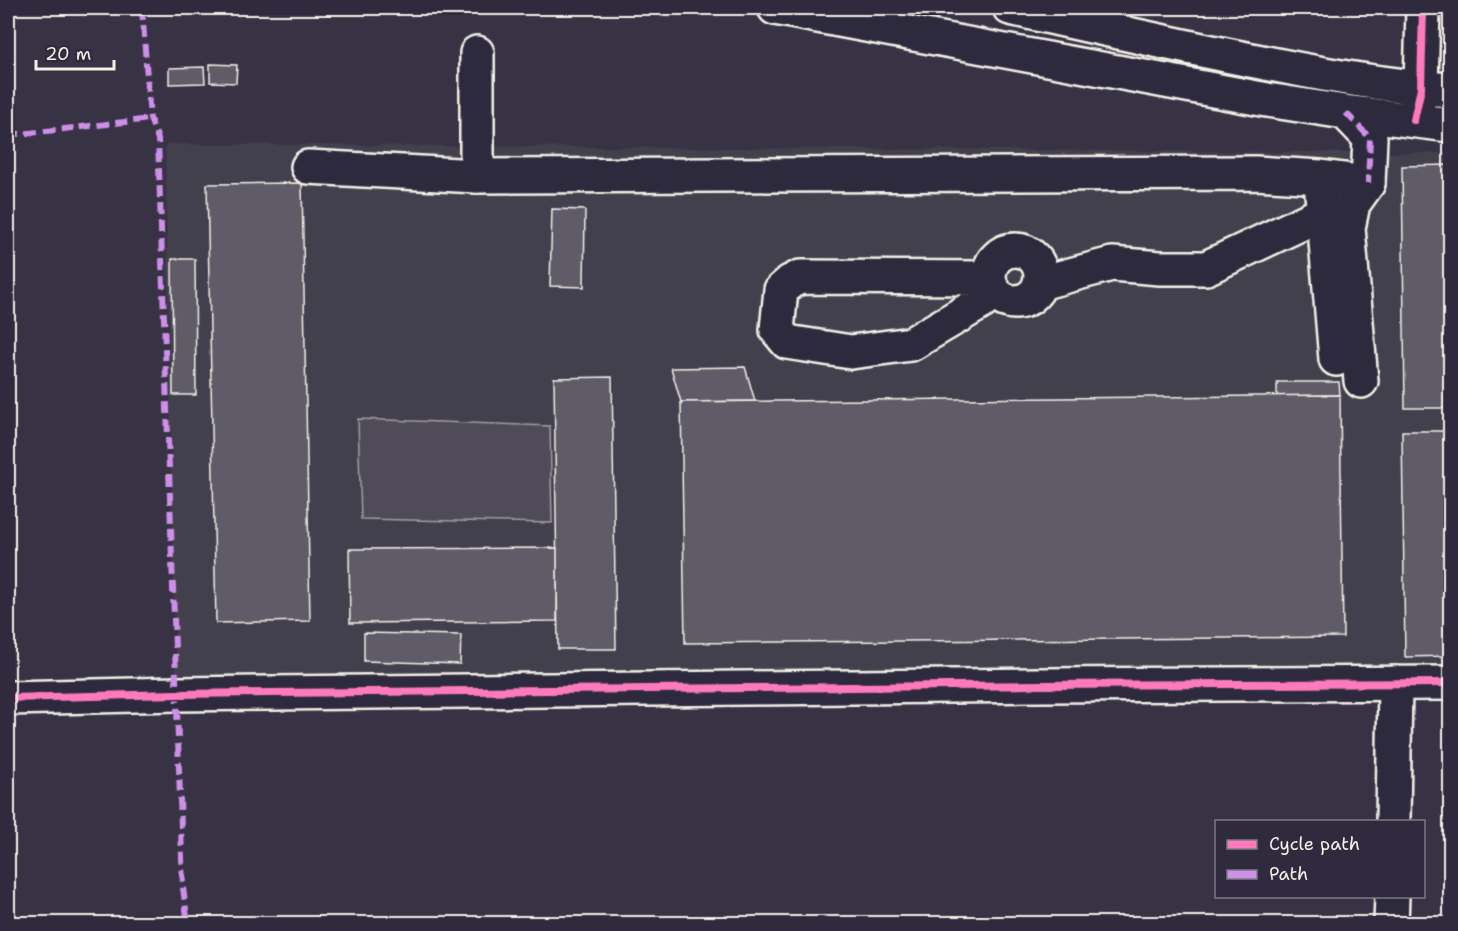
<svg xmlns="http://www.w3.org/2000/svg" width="1458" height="931" viewBox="0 0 1458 931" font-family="'Shantell Sans',sans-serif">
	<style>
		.built { fill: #433f4e }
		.green { fill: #504b59; stroke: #a29ea0; stroke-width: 1.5 }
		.building { fill: #5f5c67; stroke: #f4f1e8; stroke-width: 1.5 }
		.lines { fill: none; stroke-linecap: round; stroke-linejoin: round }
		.minor-casing { stroke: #f4f1e8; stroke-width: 38 }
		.highway-casing { stroke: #f4f1e8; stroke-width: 38 }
		.minor { stroke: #2f2a3d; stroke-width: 33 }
		.highway { stroke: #2f2a3d; stroke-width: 33 }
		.quiet { stroke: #ce8fe9; stroke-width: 6; stroke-dasharray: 12 6; stroke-linecap: butt }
		.cycleway-casing { stroke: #2f2a3d; stroke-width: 11 }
		.cycleway { stroke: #fd7abc; stroke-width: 8 }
	</style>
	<rect width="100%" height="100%" fill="#373244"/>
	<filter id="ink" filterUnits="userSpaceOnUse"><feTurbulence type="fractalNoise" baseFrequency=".0167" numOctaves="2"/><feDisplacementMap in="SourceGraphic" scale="12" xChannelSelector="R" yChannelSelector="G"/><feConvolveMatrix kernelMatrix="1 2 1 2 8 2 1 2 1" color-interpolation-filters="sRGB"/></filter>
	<g filter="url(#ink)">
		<path class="built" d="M 165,144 L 1450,153 L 1450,668 L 176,695 Z"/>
		<path class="green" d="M 358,419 L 550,426 L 552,523 L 361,519 Z"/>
		<g class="building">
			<path d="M 210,64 L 237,65 L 236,83 L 210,82 Z"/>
			<path d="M 204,67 L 205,83 L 169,84 L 169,68 Z"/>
			<path d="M 1450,165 L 1450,408 L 1405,408 L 1402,166 Z"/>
			<path d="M 302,183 L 310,621 L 216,623 L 207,184 Z"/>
			<path d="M 552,209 L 585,210 L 584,287 L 550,286 Z"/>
			<path d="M 172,259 L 195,259 L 196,395 L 173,395 Z"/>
			<path d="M 745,367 L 755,401 L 681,402 L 671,368 Z"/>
			<path d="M 612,377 L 616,649 L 558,649 L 554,378 Z"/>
			<path d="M 1277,382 L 1339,382 L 1340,395 L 1277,396 Z"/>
			<path d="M 1340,395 L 1343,637 L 685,643 L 681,402 Z"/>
			<path d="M 1402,431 L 1450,431 L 1450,656 L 1405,657 Z"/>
			<path d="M 557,548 L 557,621 L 350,623 L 349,549 Z"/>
			<path d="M 364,633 L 461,635 L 460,664 L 364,661 Z"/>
		</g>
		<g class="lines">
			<g class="minor-casing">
				<g id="minor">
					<path d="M 477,53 L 477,176"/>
					<path d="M 1346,113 L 1370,138 L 1368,183 L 1353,204 L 1348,228 L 1361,381"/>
					<path d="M 1415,116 L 1421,88 L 1423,8"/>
					<path d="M 308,167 L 477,176 L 1256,173 L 1321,177 L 1368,183"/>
					<path d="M 1322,194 L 1336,359"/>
					<circle cx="1015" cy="276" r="26"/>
					<path d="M 988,278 L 800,277 L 790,282 L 781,290 L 777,330 L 787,342 L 851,352 L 911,344 L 982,302 L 993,292"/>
					<path d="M 1040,283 L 1112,264 L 1160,268 L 1206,268 L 1323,213"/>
					<path d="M 8,698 L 177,694 L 1040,685 L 1450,683"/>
					<path d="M 1393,822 L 1395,683"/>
					<path d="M 1391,924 L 1392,896"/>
				</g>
			</g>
			<g class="highway-casing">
				<g id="highway">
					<path d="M 775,8 L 1267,100 L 1351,113 L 1450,125"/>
					<path d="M 1010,8 C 1092,26 1174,45 1256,61 C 1320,74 1385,86 1450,90"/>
				</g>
			</g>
			<use href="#minor" class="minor"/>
			<use href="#highway" class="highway"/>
			<g class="quiet">
				<path d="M 142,8 L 150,119 L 158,139 L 183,888 L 188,924"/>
				<path d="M 1346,113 L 1370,138 L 1368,183"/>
				<path d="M 8,133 L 21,134 L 150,119"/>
			</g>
			<g class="cycleway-casing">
				<g id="cycleway">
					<path d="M 1414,120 L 1421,88 L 1423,8"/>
					<path d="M 8,698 L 177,694 L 1040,685 L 1450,683"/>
				</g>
			</g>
			<use href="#cycleway" class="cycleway"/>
		</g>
	</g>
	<rect width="1458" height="931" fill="none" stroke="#2f2a3d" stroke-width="30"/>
	<rect x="15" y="15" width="1428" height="901" fill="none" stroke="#f4f1e8" stroke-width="2" filter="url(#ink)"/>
	<rect x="1215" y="820" width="210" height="78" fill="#2f2a3d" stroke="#7e7a81" stroke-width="1.5"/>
	<rect x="1227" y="840" width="30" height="9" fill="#fd7abc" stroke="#7e7a81" stroke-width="1.5"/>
	<text x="1269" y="850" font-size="18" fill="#f4f1e8">Cycle path</text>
	<rect x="1227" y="870" width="30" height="9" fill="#ce8fe9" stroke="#7e7a81" stroke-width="1.5"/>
	<text x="1269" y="880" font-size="18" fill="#f4f1e8">Path</text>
	<path d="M36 60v9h78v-9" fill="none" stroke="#f4f1e8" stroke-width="3"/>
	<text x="45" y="60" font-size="18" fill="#f4f1e8" stroke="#2f2a3d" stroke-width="4.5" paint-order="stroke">20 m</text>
</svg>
